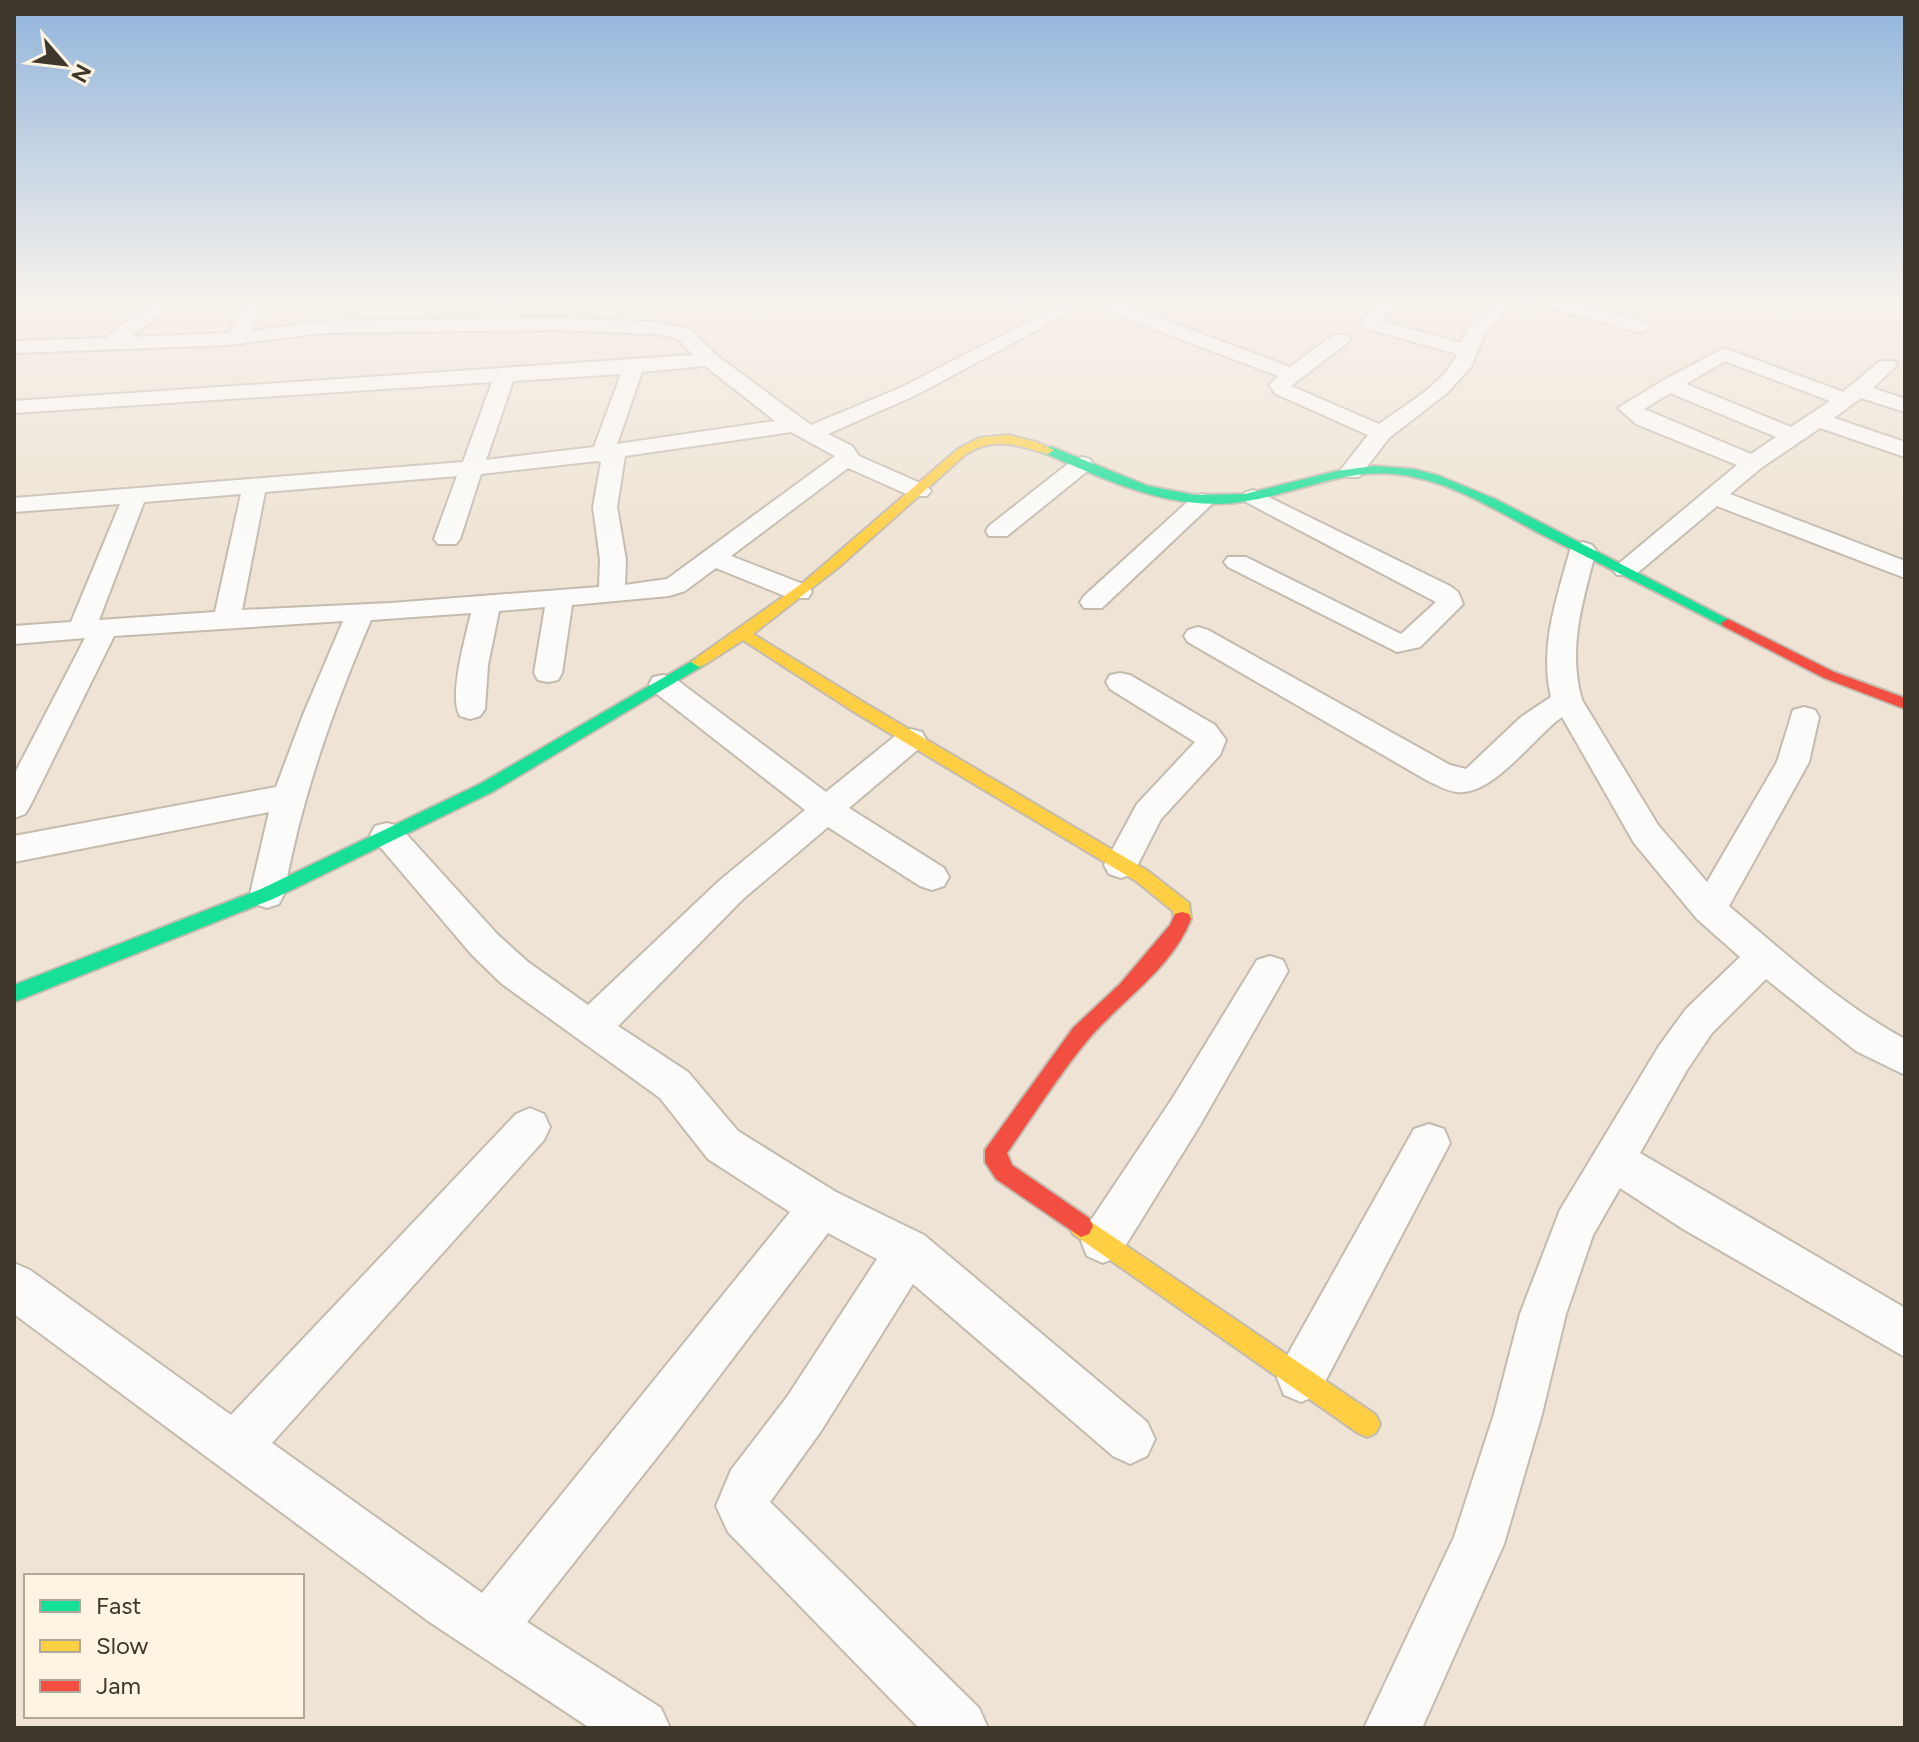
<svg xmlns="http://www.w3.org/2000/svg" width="1919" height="1742" viewBox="0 0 1919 1742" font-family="Figtree,sans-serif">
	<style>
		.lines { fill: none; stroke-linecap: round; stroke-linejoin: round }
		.street-casing { stroke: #c4bbaf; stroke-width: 4 }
		.fast-casing { stroke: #c4bbaf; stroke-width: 4 }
		.slow-casing { stroke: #c4bbaf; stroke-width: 4 }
		.jam-casing { stroke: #c4bbaf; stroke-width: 4 }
		.street { fill: #fcfbf9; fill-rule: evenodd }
		.fast { fill: #16e098; fill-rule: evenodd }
		.slow { fill: #ffcf43; fill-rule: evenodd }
		.jam { fill: #f24e42; fill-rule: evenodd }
	</style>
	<rect width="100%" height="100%" fill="#eee3d4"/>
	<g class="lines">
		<g class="street-casing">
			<g id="street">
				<path d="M 155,301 L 177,301 L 131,337 L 229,333 L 247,301 L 265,301 L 250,331 L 324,321 L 557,318 L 654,322 L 690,329 L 716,355 L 811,425 L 900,388 L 1059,306 L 1066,304 L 1075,310 L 914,396 L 828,434 L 852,446 L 859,456 L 927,486 L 931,491 L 927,496 L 911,496 L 848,468 L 731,556 L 808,586 L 812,592 L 808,598 L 790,598 L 716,568 L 685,591 L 669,596 L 572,605 L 562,673 L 558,680 L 548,682 L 538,680 L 534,673 L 545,607 L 499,611 L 488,665 L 485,709 L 480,716 L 470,719 L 460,716 C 448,697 466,636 471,613 L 371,620 C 333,709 301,798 284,894 L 279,904 L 267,908 L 255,904 L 250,894 L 269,812 L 14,862 L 14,836 L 276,787 L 303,715 L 343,621 L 114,636 L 30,806 L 25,814 L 14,818 L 14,775 L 85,638 L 14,644 L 14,626 L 71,622 L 120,504 L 14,512 L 14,498 L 463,462 L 492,382 L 14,413 L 14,401 L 693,355 L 677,338 L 654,334 L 557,330 L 324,333 L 229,345 L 14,353 L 14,341 L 105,338 ZM 705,366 L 775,421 L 617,444 L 642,372 ZM 621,374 L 594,447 L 486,460 L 513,381 ZM 791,432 L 835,456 L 667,579 L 625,585 L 626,560 L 617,507 L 625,456 ZM 597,461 L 601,462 L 593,507 L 600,560 L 599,587 L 391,603 L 242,610 L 265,492 L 457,476 L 434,539 L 438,544 L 456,544 L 460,539 L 481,474 ZM 241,494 L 215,612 L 99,620 L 144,502 Z"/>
				<path d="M 1088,301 L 1115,301 L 1290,367 L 1333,335 L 1347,335 L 1350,339 L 1347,343 L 1291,386 L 1379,424 C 1406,404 1443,385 1457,354 L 1364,328 L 1362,320 L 1379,301 L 1399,301 L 1382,321 L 1461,343 L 1470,325 L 1497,301 L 1518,301 L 1486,331 L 1471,367 L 1447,393 L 1389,438 L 1359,477 L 1343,477 L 1339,472 L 1368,435 L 1276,394 L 1269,385 L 1278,376 L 1090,305 Z"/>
				<path d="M 1538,301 L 1569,301 L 1648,323 L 1651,327 L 1641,333 L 1540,305 Z"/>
				<path d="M 1724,348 L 1843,392 L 1880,361 L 1894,361 L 1897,365 L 1873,388 L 1905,399 L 1905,412 L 1861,398 L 1834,418 L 1905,442 L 1905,457 L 1820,428 L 1761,468 L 1730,494 L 1905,561 L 1905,578 L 1717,506 L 1635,575 L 1617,575 L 1613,570 L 1617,565 L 1737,465 L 1636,424 L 1618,408 L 1662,381 ZM 1725,361 L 1830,401 L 1791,427 L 1686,384 ZM 1670,393 L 1776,437 L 1751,454 L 1644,409 Z"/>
				<path d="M 1082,457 L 1090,459 L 1093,464 L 1090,469 L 1007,536 L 989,536 L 986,531 L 989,526 L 1074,459 Z"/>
				<path d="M 1254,490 L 1450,586 L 1458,592 L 1463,604 L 1420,647 L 1397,652 L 1228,567 L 1224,562 L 1228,557 L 1246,557 L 1401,634 L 1436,602 L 1246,502 L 1242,497 L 1246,492 Z"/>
				<path d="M 1202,494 L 1210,496 L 1214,501 L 1210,506 L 1102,608 L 1084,608 L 1080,602 L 1084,596 L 1194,496 Z"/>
				<path d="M 1583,542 L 1592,545 L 1596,550 C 1583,601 1567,648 1582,700 L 1658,825 L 1707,882 L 1777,762 L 1793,710 L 1804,707 L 1815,710 L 1819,717 L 1809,762 L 1729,906 C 1784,952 1841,1005 1905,1039 L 1905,1075 L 1856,1051 L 1766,979 L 1712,1033 L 1687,1070 L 1640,1153 L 1905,1308 L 1905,1357 L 1683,1229 L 1620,1188 L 1593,1235 L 1566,1314 L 1542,1414 L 1504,1544 L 1422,1728 L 1364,1728 L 1454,1537 L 1494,1414 L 1520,1314 L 1560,1210 L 1659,1046 L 1686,1009 L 1740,957 L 1697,919 L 1634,843 L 1562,717 C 1533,738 1493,796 1457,792 C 1447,791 1437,785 1428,781 L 1188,642 L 1184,636 L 1188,630 L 1198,627 L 1208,630 L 1450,765 L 1466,769 L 1521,717 L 1551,697 C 1539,646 1557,598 1570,550 L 1574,545 Z"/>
				<path d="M 1120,673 L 1130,675 L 1215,725 L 1226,740 L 1220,755 L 1161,819 L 1133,874 L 1121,878 L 1109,874 L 1104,865 L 1137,804 L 1195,742 L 1110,689 L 1106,682 L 1110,675 Z"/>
				<path d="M 663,675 L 673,677 L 826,792 L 900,732 L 911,729 L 922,732 L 926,739 L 922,746 L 849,808 L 944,868 L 949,877 L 944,886 L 932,890 L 920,886 L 828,827 L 743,899 L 618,1026 L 688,1072 L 738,1131 L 836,1192 L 924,1235 L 1147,1422 L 1155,1439 L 1147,1456 L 1130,1464 L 1113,1456 L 913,1284 L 821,1431 L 770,1502 L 979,1708 L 988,1728 L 919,1728 L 728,1532 L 716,1506 L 731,1470 L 787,1397 L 877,1259 L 828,1233 L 673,1437 L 527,1622 L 661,1708 L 670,1728 L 590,1728 L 428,1621 L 14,1314 L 14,1263 L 30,1270 L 231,1415 L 516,1114 L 530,1108 L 544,1114 L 550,1127 L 544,1140 L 272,1443 L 482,1593 L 790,1212 L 708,1159 L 660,1098 L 502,984 L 472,955 L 370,835 L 375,826 L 387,823 L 399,826 L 498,935 L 528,962 L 588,1005 L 719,881 L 805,810 L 653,691 L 649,684 L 653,677 Z"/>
				<path d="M 1270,956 L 1283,960 L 1288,971 L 1200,1125 L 1119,1256 L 1103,1263 L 1087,1256 L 1081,1241 L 1087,1226 L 1172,1099 L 1257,960 Z"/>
				<path d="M 1429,1124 L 1444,1129 L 1450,1143 L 1318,1395 L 1301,1402 L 1284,1395 L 1277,1378 L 1284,1361 L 1414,1129 Z"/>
			</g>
		</g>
		<g class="fast-casing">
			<g id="fast">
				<path d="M 1044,447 L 1052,447 L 1148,486 L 1194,495 L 1245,494 L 1337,471 L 1374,466 L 1413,469 L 1437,475 L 1495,499 L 1735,623 L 1733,626 L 1723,626 C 1662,594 1600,564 1539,533 C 1494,509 1447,479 1395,474 C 1344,469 1296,493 1247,501 C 1175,514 1107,480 1044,453 Z"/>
				<path d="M 699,657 L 707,662 L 704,665 L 492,792 L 273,899 L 14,1002 L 14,985 L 261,889 L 480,784 Z"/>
			</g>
		</g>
		<g class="slow-casing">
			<g id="slow">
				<path d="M 1008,435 L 1036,442 L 1054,450 L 1048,454 C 1017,445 996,436 966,454 L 840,566 L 753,634 L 868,705 L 1148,871 L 1189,903 L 1191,919 L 1189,924 L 1175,924 L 1173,911 L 1136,881 L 856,713 L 743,640 L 704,665 L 699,667 L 691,662 L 804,582 L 958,449 L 979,438 Z"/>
				<path d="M 1081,1215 L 1376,1415 L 1380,1424 L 1376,1433 L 1367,1437 L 1358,1433 L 1073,1234 L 1069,1226 L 1073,1218 Z"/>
			</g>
		</g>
		<g class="jam-casing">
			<g id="jam">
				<path d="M 1728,619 L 1834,672 L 1905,698 L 1905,709 L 1824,678 L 1723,626 L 1721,623 Z"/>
				<path d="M 1182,912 L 1189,914 L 1191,919 C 1172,969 1120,1001 1087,1041 C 1058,1076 1033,1116 1007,1153 L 1012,1165 L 1089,1218 L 1093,1226 L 1089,1234 L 1081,1237 L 996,1179 L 985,1162 L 985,1150 L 1073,1028 L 1120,984 L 1170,925 L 1175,914 Z"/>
			</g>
		</g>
		<use href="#street" class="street"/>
		<use href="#fast" class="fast"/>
		<use href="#slow" class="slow"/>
		<use href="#jam" class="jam"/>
	</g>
	<linearGradient id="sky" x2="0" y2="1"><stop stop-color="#91b5db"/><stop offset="0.55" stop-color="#f7f2ec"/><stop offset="1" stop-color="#f7f2ec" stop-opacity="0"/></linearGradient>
	<rect width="1919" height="545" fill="url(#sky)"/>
	<rect width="1919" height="1742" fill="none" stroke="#3e372c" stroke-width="32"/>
	<rect x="24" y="1574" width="280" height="144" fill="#fff3e2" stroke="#b2a899" stroke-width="2"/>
	<rect x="40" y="1600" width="40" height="12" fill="#16e098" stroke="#b2a899" stroke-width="2"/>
	<text x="96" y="1614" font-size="24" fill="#3e372c">Fast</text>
	<rect x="40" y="1640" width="40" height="12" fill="#ffcf43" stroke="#b2a899" stroke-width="2"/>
	<text x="96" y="1654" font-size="24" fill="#3e372c">Slow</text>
	<rect x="40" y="1680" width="40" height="12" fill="#f24e42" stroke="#b2a899" stroke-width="2"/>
	<text x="96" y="1694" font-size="24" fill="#3e372c">Jam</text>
	<g transform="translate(64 64) rotate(118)" stroke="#fff3e2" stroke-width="6" paint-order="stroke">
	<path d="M0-6L14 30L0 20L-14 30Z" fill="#3e372c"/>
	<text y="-12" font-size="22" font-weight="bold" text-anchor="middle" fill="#3e372c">N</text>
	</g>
</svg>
